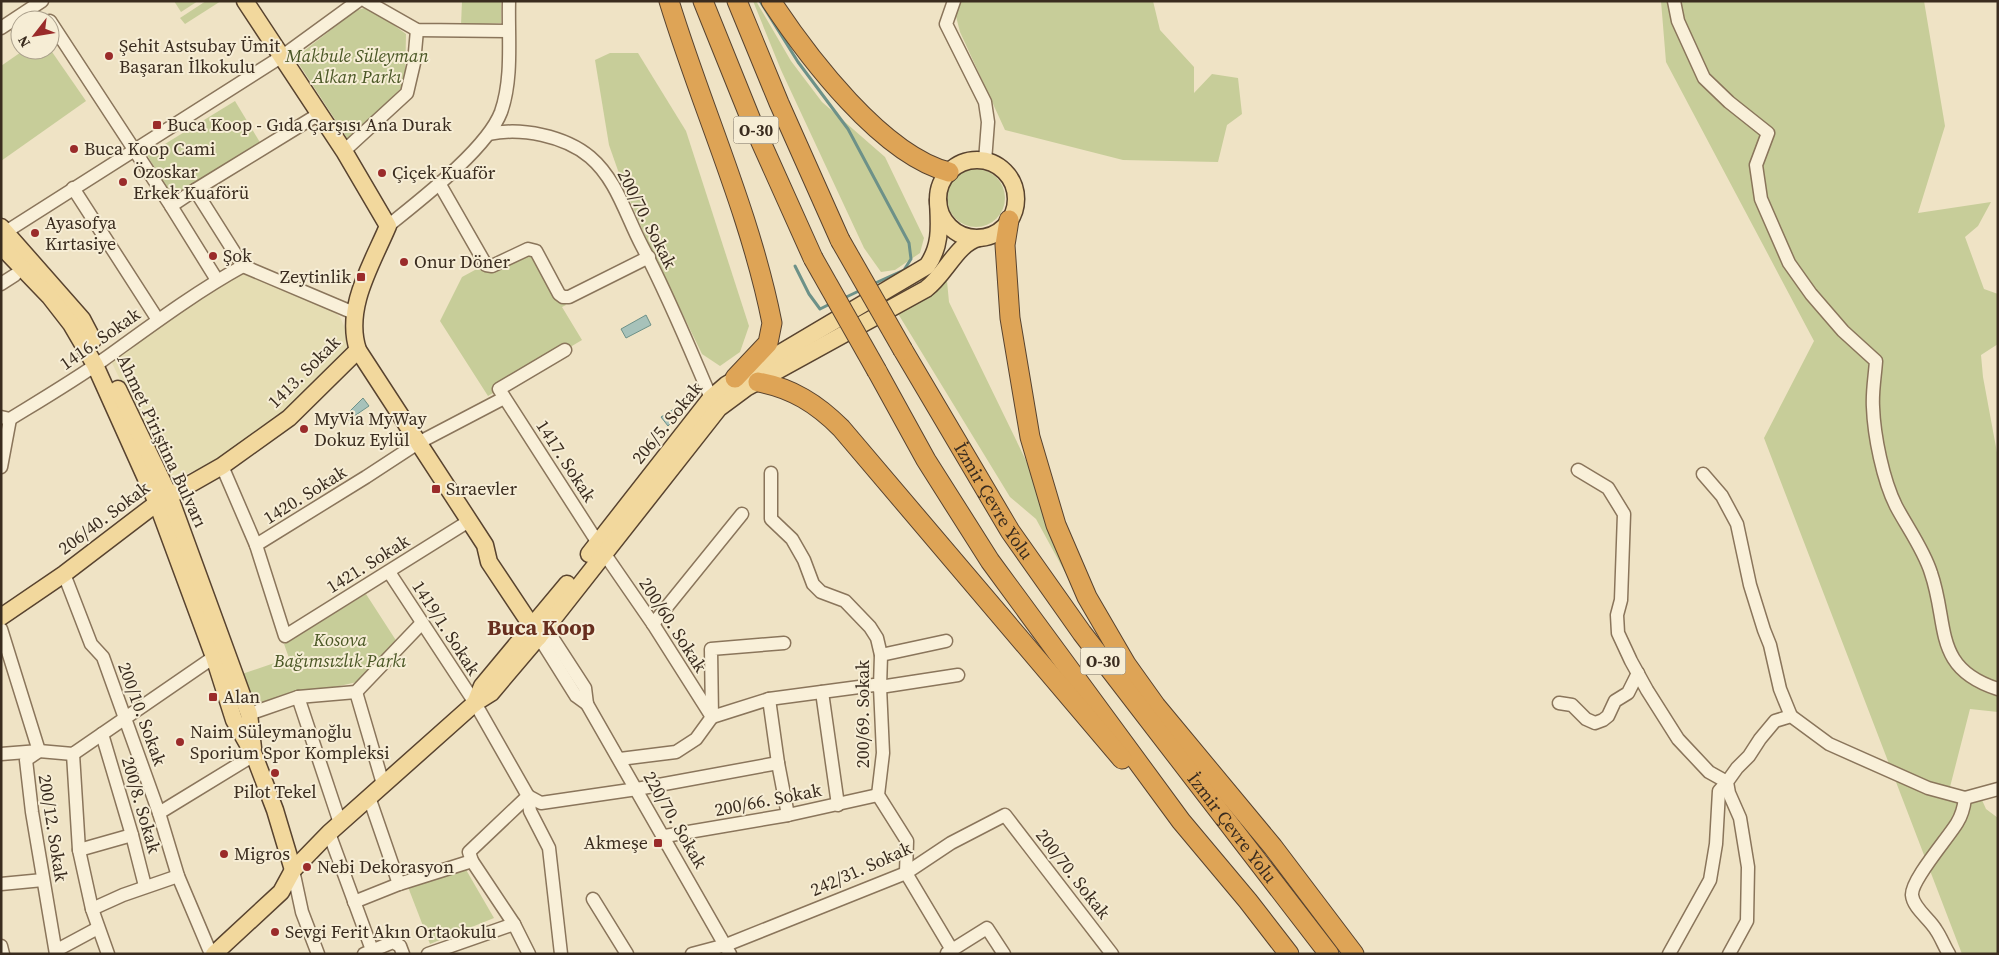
<svg xmlns="http://www.w3.org/2000/svg" width="1999" height="955" viewBox="0 0 1999 955" font-family="'Source Serif 4',serif">
	<style>
		.farmland { fill: #e5ddb3 }
		.green { fill: #c7cd99 }
		.water { fill: #a7c2ba; stroke: #6d9188 }
		.lines { fill: none; stroke-linecap: round; stroke-linejoin: round }
		.stream { stroke: #6d9188; stroke-width: 3 }
		.minor-casing { stroke: #8a755b; stroke-width: 15 }
		.major-casing { stroke: #58432f; stroke-width: 19 }
		.highway-casing { stroke: #58432f; stroke-width: 21 }
		.minor { stroke: #f9f0d9; stroke-width: 12 }
		.major { stroke: #f2d89d; stroke-width: 16 }
		.highway { stroke: #dea456; stroke-width: 19 }
		.highway-bridge-casing { stroke: #58432f; stroke-width: 21; stroke-linecap: butt }
		.highway-bridge { stroke: #dea456; stroke-width: 19 }
		.poi-dot { fill: #9a2b2a; stroke: #f6edd5; stroke-width: 2 }
		.labels { text-anchor: middle; stroke-width: 4; stroke-linejoin: round; paint-order: stroke }
		.shield { fill: #f6edd5; stroke: #726656; stroke-width: 1 }
		.shield-label { font-size: 16px; font-weight: bold; fill: #3a2c1f }
		.poi-label { font-size: 18px; fill: #3a2c1f; stroke: #f6edd5; text-anchor: start }
		.park-label { font-size: 18px; font-style: italic; fill: #4a5725; stroke: #f6edd5 }
		.street-label { font-size: 18px; fill: #3a2c1f; stroke: #f6edd5 }
		.district-label { font-size: 22px; font-weight: bold; fill: #672e1e; stroke: #f6edd5 }
	</style>
	<rect width="100%" height="100%" fill="#efe3c5"/>
	<path class="farmland" d="M 243,274 L 331,309 L 340,317 L 353,346 L 285,414 L 220,461 L 169,480 L 111,361 L 221,284 Z"/>
	<g class="green">
		<path d="M 174,1 L 198,1 L 181,12 Z"/>
		<path d="M 206,1 L 221,1 L 185,24 L 180,18 Z"/>
		<path d="M 462,1 L 501,1 L 501,23 L 461,25 Z"/>
		<path d="M 753,1 L 756,1 L 791,61 L 822,102 L 885,157 L 924,238 L 920,253 L 895,270 L 881,272 L 864,248 L 781,70 Z"/>
		<path d="M 952,1 L 1153,1 L 1160,30 L 1194,67 L 1194,93 L 1212,74 L 1238,78 L 1242,114 L 1227,125 L 1218,162 L 1123,160 L 1005,130 L 960,32 Z"/>
		<path d="M 1661,1 L 1924,1 L 1945,126 L 1918,213 L 1991,202 L 1978,226 L 1965,237 L 1984,289 L 1998,294 L 1998,344 L 1981,355 L 1983,377 L 1998,458 L 1998,712 L 1970,709 L 1950,787 L 1961,790 L 1978,791 L 1986,809 L 1998,818 L 1998,954 L 1962,954 L 1764,438 L 1814,341 L 1666,62 Z"/>
		<path d="M 364,8 L 373,10 L 406,34 L 405,84 L 349,141 L 295,58 L 355,11 Z"/>
		<path d="M 50,49 L 86,101 L 1,161 L 1,66 L 24,50 Z"/>
		<path d="M 610,53 L 638,53 L 686,131 L 749,326 L 740,352 L 720,366 L 702,354 L 649,245 L 622,182 L 609,145 L 595,60 Z"/>
		<path d="M 235,101 L 261,144 L 173,198 L 147,155 Z"/>
		<circle cx="976" cy="198" r="29"/>
		<path d="M 528,249 L 566,305 L 562,307 L 582,340 L 488,396 L 440,321 L 462,277 L 486,264 Z"/>
		<path d="M 947,281 L 949,302 L 1034,477 L 1066,574 L 1036,519 L 1010,497 L 897,312 Z"/>
		<path d="M 366,594 L 397,642 L 357,682 L 255,705 L 242,674 L 289,658 L 284,644 Z"/>
		<path d="M 465,868 L 494,918 L 430,944 L 408,887 Z"/>
	</g>
	<g class="water">
		<path d="M 646,315 L 651,325 L 626,338 L 621,329 Z"/>
		<path d="M 363,398 L 369,406 L 347,421 L 344,417 Z"/>
		<path d="M 677,407 L 681,412 L 668,426 L 661,417 Z"/>
	</g>
	<g class="lines">
		<g class="stream">
			<path d="M 760,1 L 798,62 L 848,129 L 909,243 L 911,259 L 904,270 L 871,285"/>
			<path d="M 795,266 L 809,294 L 820,309 L 832,303"/>
			<path d="M 842,299 L 861,290"/>
		</g>
		<g class="minor-casing">
			<g id="minor">
				<path d="M 366,1 L 417,30 L 508,31"/>
				<path d="M 954,1 L 946,24 L 985,102 L 988,122 L 985,161"/>
				<path d="M 1674,1 L 1678,21 L 1704,78 L 1729,102 L 1768,133 L 1756,165 L 1761,199 L 1789,263 L 1811,294 L 1843,331 L 1876,361 C 1875,376 1872,392 1873,407 C 1874,436 1883,480 1896,506 C 1907,527 1924,550 1931,573 C 1949,625 1932,668 1998,689"/>
				<path d="M 50,21 L 171,206 L 217,280"/>
				<path d="M 1,28 L 42,1"/>
				<path d="M 489,134 C 521,127 565,136 590,157 C 617,180 626,216 642,246 C 668,295 689,347 711,398"/>
				<path d="M 344,151 L 407,93 L 414,63 L 417,30"/>
				<path d="M 439,183 L 486,265 L 492,266 L 528,249 L 536,251 L 559,294 L 563,297 L 569,297 L 649,257"/>
				<path d="M 73,188 L 158,320"/>
				<path d="M 171,206 L 195,190"/>
				<path d="M 388,226 C 420,200 487,149 501,112 C 513,78 508,37 509,1"/>
				<path d="M 1,235 L 281,57 L 358,1"/>
				<path d="M 243,266 L 354,313"/>
				<path d="M 1,284 L 15,275"/>
				<path d="M 565,350 L 499,389 L 598,543"/>
				<path d="M 1,417 L 10,419 C 41,400 73,381 103,360 C 149,327 194,293 243,266 L 195,190 L 319,114"/>
				<path d="M 222,466 L 256,545 L 285,636 L 469,521"/>
				<path d="M 1,467 L 10,419"/>
				<path d="M 1578,470 L 1608,488 L 1624,514 L 1621,600 L 1617,615 L 1618,633 L 1631,661 L 1647,690 L 1678,739 L 1709,772 L 1727,782 L 1719,791 L 1716,844 L 1710,880 L 1669,954"/>
				<path d="M 771,473 L 771,519 L 792,539 L 804,560 L 813,584 L 821,592 L 845,601 L 870,627 L 877,638 L 881,655 L 880,687 L 883,753 L 878,795 L 907,841 L 906,873 L 952,950"/>
				<path d="M 1703,474 L 1722,496 L 1737,524 L 1750,585 L 1764,630 L 1770,645 L 1780,689 L 1791,716"/>
				<path d="M 256,545 L 366,477 L 418,443 L 504,398"/>
				<path d="M 604,553 L 653,624 L 712,717 L 769,699 L 874,685 L 880,687 L 958,675"/>
				<path d="M 389,572 L 475,703 L 528,796 L 469,852 L 472,861 L 514,924 L 529,954"/>
				<path d="M 64,574 L 91,644 L 103,657 L 159,813 L 178,876 L 211,954"/>
				<path d="M 653,624 L 742,514"/>
				<path d="M 546,628 L 585,688 L 587,704"/>
				<path d="M 1,629 L 39,751 L 26,760 L 32,812 L 56,954"/>
				<path d="M 539,637 L 576,696 L 587,704 L 730,954"/>
				<path d="M 881,655 L 946,641"/>
				<path d="M 356,692 L 383,784"/>
				<path d="M 822,692 L 838,805"/>
				<path d="M 298,697 L 340,823"/>
				<path d="M 769,699 L 778,763 L 788,815"/>
				<path d="M 1559,703 L 1572,705 L 1586,719 L 1595,723 L 1603,720 L 1608,716 L 1615,701 L 1628,693 L 1638,673"/>
				<path d="M 249,714 L 298,697 L 356,692 L 421,624"/>
				<path d="M 102,734 L 132,835 L 145,886"/>
				<path d="M 1,754 L 39,751 L 73,754 L 214,657"/>
				<path d="M 73,754 L 79,850 L 92,909 L 108,954"/>
				<path d="M 620,759 L 676,752 L 696,739 L 712,717 L 711,649 L 784,643"/>
				<path d="M 528,796 L 541,803 L 637,789 L 778,763"/>
				<path d="M 528,796 L 530,811 L 549,848 L 561,954"/>
				<path d="M 369,797 L 399,884"/>
				<path d="M 159,813 L 254,755"/>
				<path d="M 329,833 L 372,950"/>
				<path d="M 665,836 L 788,815 L 878,795"/>
				<path d="M 79,850 L 132,835"/>
				<path d="M 293,870 L 302,912 L 318,954"/>
				<path d="M 1,884 L 43,880"/>
				<path d="M 593,899 L 627,954"/>
				<path d="M 354,902 L 399,884 L 472,861"/>
				<path d="M 92,909 L 123,895 L 178,876"/>
				<path d="M 1,946 L 3,954"/>
				<path d="M 57,950 L 98,928"/>
				<path d="M 947,953 L 987,928 L 1004,954"/>
				<path d="M 364,954 L 393,942 L 400,946 L 403,954"/>
				<path d="M 428,954 L 514,924"/>
				<path d="M 692,954 L 726,945 L 906,873 L 951,843 L 1005,815 L 1112,954"/>
				<path d="M 1729,954 L 1747,921 L 1748,867 L 1740,818 L 1729,793 L 1727,782 L 1737,768 L 1749,756 L 1760,739 L 1775,721 L 1791,716 L 1829,744 L 1928,788 L 1965,798 L 1998,789"/>
				<path d="M 1949,954 C 1944,946 1941,937 1936,930 C 1930,919 1913,908 1912,895 C 1911,880 1948,838 1957,823 C 1962,815 1964,807 1965,798"/>
			</g>
		</g>
		<g class="major-casing">
			<g id="major">
				<path d="M 245,1 L 344,151 L 388,226 C 372,264 344,308 358,350 L 485,545 L 489,562 L 539,637"/>
				<circle cx="977" cy="199" r="39"/>
				<path d="M 1,227 L 82,319 L 93,340"/>
				<path d="M 1,246 L 50,297 L 71,324 L 95,365 L 157,503 L 214,657 L 234,720 L 254,755 L 275,810 L 293,870"/>
				<path d="M 118,389 L 169,495 L 249,714 L 253,748"/>
				<path d="M 589,554 L 711,398 L 726,385 L 927,266 C 942,245 939,224 938,200"/>
				<path d="M 1,617 L 64,574 L 157,503 L 222,466 L 289,418 L 358,350"/>
				<path d="M 475,703 L 482,686 L 567,584"/>
				<path d="M 214,954 L 281,892 L 293,870 L 329,833 L 475,703 L 491,693 L 546,628 L 719,408 L 746,388 L 926,289 C 946,274 957,243 979,238"/>
			</g>
		</g>
		<g class="highway-casing">
			<g id="highway">
				<path d="M 669,1 C 702,109 750,212 772,323 L 768,343 L 735,378"/>
				<path d="M 703,1 L 751,120 L 813,258"/>
				<path d="M 737,1 L 779,103 L 840,240"/>
				<path d="M 771,1 C 808,57 882,155 949,172"/>
				<path d="M 1009,220 L 1005,245 L 1010,318 L 1030,437 L 1056,525 L 1087,597 L 1126,664 L 1156,706 L 1273,847 L 1354,954"/>
				<path id="s1" d="M 903,350 L 1010,531 L 1082,633 L 1329,954"/>
				<path d="M 877,371 L 926,460 L 990,561 L 1181,821 L 1248,901 L 1289,954"/>
				<path d="M 758,382 C 792,388 817,404 841,428 L 1122,759"/>
			</g>
		</g>
		<use href="#minor" class="minor"/>
		<use href="#major" class="major"/>
		<use href="#highway" class="highway"/>
		<g class="highway-bridge-casing">
			<g id="highway-bridge">
				<path d="M 840,240 L 903,350"/>
				<path d="M 813,258 L 877,371"/>
			</g>
		</g>
		<use href="#highway-bridge" class="highway-bridge"/>
	</g>
	<g class="poi-dot">
		<circle cx="109" cy="56" r="5"/>
		<rect x="152" y="120" width="10" height="10" rx="2.5"/>
		<circle cx="74" cy="149" r="5"/>
		<circle cx="382" cy="173" r="5"/>
		<circle cx="123" cy="182" r="5"/>
		<circle cx="35" cy="233" r="5"/>
		<circle cx="213" cy="256" r="5"/>
		<circle cx="404" cy="262" r="5"/>
		<rect x="356" y="272" width="10" height="10" rx="2.5"/>
		<circle cx="304" cy="429" r="5"/>
		<rect x="431" y="484" width="10" height="10" rx="2.5"/>
		<rect x="208" y="692" width="10" height="10" rx="2.5"/>
		<circle cx="180" cy="742" r="5"/>
		<circle cx="275" cy="773" r="5"/>
		<rect x="653" y="838" width="10" height="10" rx="2.5"/>
		<circle cx="224" cy="854" r="5"/>
		<circle cx="307" cy="867" r="5"/>
		<circle cx="275" cy="932" r="5"/>
	</g>
	<g class="labels">
		<g class="shield">
			<rect x="733.5" y="116.5" width="45" height="27" rx="4"/>
			<rect x="1080.5" y="647.5" width="45" height="27" rx="4"/>
		</g>
		<g class="shield-label">
			<text x="756" y="136">O-30</text>
			<text x="1103" y="667">O-30</text>
		</g>
		<g class="poi-label">
			<text x="119" y="52">Şehit Astsubay Ümit<tspan x="119" dy="21">Başaran İlkokulu</tspan></text>
			<text x="167" y="131">Buca Koop - Gıda Çarşısı Ana Durak</text>
			<text x="84" y="155">Buca Koop Cami</text>
			<text x="133" y="178">Özoskar<tspan x="133" dy="21">Erkek Kuaförü</tspan></text>
			<text x="392" y="179">Çiçek Kuaför</text>
			<text x="45" y="229">Ayasofya<tspan x="45" dy="21">Kırtasiye</tspan></text>
			<text x="223" y="262">Şok</text>
			<text x="414" y="268">Onur Döner</text>
			<text x="351" y="283" text-anchor="end">Zeytinlik</text>
			<text x="314" y="425">MyVia MyWay<tspan x="314" dy="21">Dokuz Eylül</tspan></text>
			<text x="446" y="495">Sıraevler</text>
			<text x="223" y="703">Alan</text>
			<text x="190" y="738">Naim Süleymanoğlu<tspan x="190" dy="21">Sporium Spor Kompleksi</tspan></text>
			<text x="275" y="798" text-anchor="middle">Pilot Tekel</text>
			<text x="648" y="849" text-anchor="end">Akmeşe</text>
			<text x="234" y="860">Migros</text>
			<text x="317" y="873">Nebi Dekorasyon</text>
			<text x="285" y="938">Sevgi Ferit Akın Ortaokulu</text>
		</g>
		<g class="park-label">
			<text x="357" y="62">Makbule Süleyman<tspan x="357" dy="21">Alkan Parkı</tspan></text>
			<text x="340" y="646">Kosova<tspan x="340" dy="21">Bağımsızlık Parkı</tspan></text>
		</g>
		<g class="street-label">
			<text transform="translate(647 219) rotate(63)" y="6">200/70. Sokak</text>
			<text transform="translate(100 339) rotate(-35)" y="6">1416. Sokak</text>
			<text transform="translate(304 372) rotate(-45)" y="6">1413. Sokak</text>
			<text transform="translate(667 423) rotate(-51)" y="6">206/5. Sokak</text>
			<text transform="translate(162 441) rotate(65)" y="6">Ahmet Piriştina Bulvarı</text>
			<text transform="translate(566 461) rotate(57)" y="6">1417. Sokak</text>
			<text transform="translate(305 495) rotate(-32)" y="6">1420. Sokak</text>
			<text dy="6" stroke="none"><textPath href="#s1" startOffset="176">İzmir Çevre Yolu</textPath></text>
			<text transform="translate(104 518) rotate(-37)" y="6">206/40. Sokak</text>
			<text transform="translate(368 564) rotate(-32)" y="6">1421. Sokak</text>
			<text transform="translate(673 625) rotate(57)" y="6">200/60. Sokak</text>
			<text transform="translate(446 628) rotate(57)" y="6">1419/1. Sokak</text>
			<text transform="translate(142 714) rotate(70)" y="6">200/10. Sokak</text>
			<text transform="translate(863 714) rotate(-90)" y="6">200/69. Sokak</text>
			<text transform="translate(768 800) rotate(-11)" y="6">200/66. Sokak</text>
			<text transform="translate(141 805) rotate(74)" y="6">200/8. Sokak</text>
			<text transform="translate(675 820) rotate(60)" y="6">220/70. Sokak</text>
			<text transform="translate(53 828) rotate(81)" y="6">200/12. Sokak</text>
			<text dy="6" stroke="none"><textPath href="#s1" startOffset="581">İzmir Çevre Yolu</textPath></text>
			<text transform="translate(861 869) rotate(-24)" y="6">242/31. Sokak</text>
			<text transform="translate(1073 874) rotate(52)" y="6">200/70. Sokak</text>
		</g>
		<g class="district-label">
			<text x="541" y="635">Buca Koop</text>
		</g>
	</g>
	<rect width="1999" height="955" fill="none" stroke="#3a2c1f" stroke-width="5"/>
	<g transform="translate(35 35) rotate(239)"><circle r="24" fill="#f6edd5" stroke="#aba08c"/>
	<path d="M0-4L9 19L0 12L-9 19Z" fill="#9a2b2a"/>
	<text y="-8" font-size="14" font-weight="bold" text-anchor="middle" fill="#3a2c1f">N</text>
	</g>
</svg>
